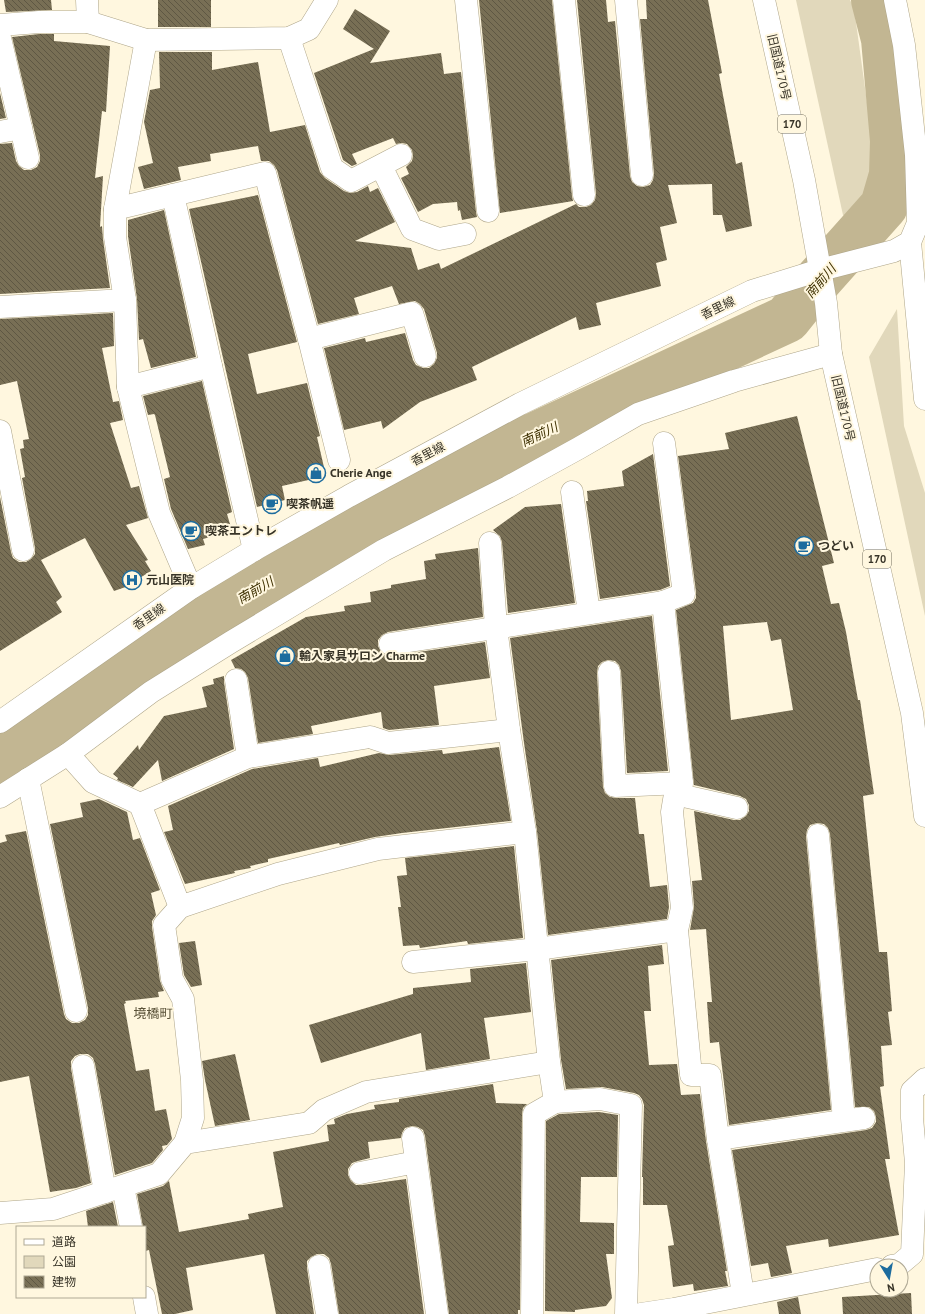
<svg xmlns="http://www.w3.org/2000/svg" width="925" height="1314" viewBox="0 0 925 1314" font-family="'PT Sans','Noto Sans JP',sans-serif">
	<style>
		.green { fill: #e1d8bb }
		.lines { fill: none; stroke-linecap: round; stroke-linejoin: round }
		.river { stroke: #c2b692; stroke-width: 48 }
		.building { fill: url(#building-back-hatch); fill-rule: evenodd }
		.minor-casing { stroke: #aea589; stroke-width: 23 }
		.highway-casing { stroke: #aea589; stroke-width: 23 }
		.minor { stroke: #fff; stroke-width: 22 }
		.highway { stroke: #fff; stroke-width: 22 }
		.labels { text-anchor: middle; stroke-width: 4; stroke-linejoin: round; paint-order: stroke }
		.shield { fill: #fff7df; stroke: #736e5e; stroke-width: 1 }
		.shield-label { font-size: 11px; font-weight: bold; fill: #373327 }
		.street-label { font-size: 12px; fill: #373327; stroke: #fff7df }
		.poi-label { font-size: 12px; font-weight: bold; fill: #373327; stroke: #fff7df; text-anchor: start }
		.water-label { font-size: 13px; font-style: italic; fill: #3e3000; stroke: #fff7df }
		.neighbourhood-label { font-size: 13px; fill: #595137; stroke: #fff7df }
	</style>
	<defs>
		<pattern id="building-back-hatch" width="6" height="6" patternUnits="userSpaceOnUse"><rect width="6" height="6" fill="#786f55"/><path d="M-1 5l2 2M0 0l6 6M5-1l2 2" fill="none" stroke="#5e5743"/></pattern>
	</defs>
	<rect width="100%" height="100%" fill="#fff7df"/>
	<g class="green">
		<path d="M 796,0 L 850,0 L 854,8 L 872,139 L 871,180 L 865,202 L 853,220 L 843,215 Z"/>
		<path d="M 897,309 L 904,426 L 925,493 L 925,616 L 869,357 Z"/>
	</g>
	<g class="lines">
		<path class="river" d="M 0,762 L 206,619 L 339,541 L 488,458 L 787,319 L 819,279 L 884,206 L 893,175 L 894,141 L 885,39 L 875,0"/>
	</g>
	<g class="building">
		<path d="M 4,0 L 51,0 L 52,10 L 6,12 Z"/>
		<rect x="158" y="0" width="53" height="27"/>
		<path d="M 479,0 L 552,0 L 572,196 L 573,201 L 500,213 Z"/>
		<path d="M 577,0 L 606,0 L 608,22 L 615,21 L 630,176 L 632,182 L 637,186 L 643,187 L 650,185 L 653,180 L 654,174 L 640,19 L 647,19 L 646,0 L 708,0 L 722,73 L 719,74 L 736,164 L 742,162 L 752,226 L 726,232 L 722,215 L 713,215 L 712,184 L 668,185 L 677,223 L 660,227 L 667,260 L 656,263 L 661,286 L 596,303 L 601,325 L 579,330 L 576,317 L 472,367 L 477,380 L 420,402 L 383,429 L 381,421 L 344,430 L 324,348 L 365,338 L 366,342 L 405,333 L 413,360 L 416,365 L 423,368 L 429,368 L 434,364 L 437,358 L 437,353 L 424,309 L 420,304 L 415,301 L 399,304 L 392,286 L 354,298 L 359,314 L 318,324 L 277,170 L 274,165 L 269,161 L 261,161 L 258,146 L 210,154 L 211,161 L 178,167 L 181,180 L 144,189 L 138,167 L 153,163 L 144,122 L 150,90 L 160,88 L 159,52 L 212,52 L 212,70 L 258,62 L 270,132 L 305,125 L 320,172 L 325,178 L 344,191 L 350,193 L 357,192 L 368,186 L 370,192 L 378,188 L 395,222 L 355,241 L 411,248 L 418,270 L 439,263 L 441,269 L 576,204 L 579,207 L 586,207 L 591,205 L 595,200 L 596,194 Z"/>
		<path d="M 355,9 L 390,31 L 370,63 L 441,53 L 444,74 L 461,72 L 476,212 L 477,217 L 462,220 L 460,210 L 458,211 L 457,202 L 433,204 L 418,212 L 401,178 L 409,174 L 406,167 L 412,161 L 413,156 L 412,150 L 407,144 L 402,143 L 396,144 L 393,138 L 352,154 L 357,164 L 352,166 L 343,160 L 314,73 L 374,49 L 343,29 Z"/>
		<path d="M 39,34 L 54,34 L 54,41 L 110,46 L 106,112 L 102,111 L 95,178 L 103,176 L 100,227 L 102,226 L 103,239 L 110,288 L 0,294 L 0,144 L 12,143 L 16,161 L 19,166 L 24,170 L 31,170 L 37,167 L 40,161 L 40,155 L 12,37 Z"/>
		<path d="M 0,93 L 6,118 L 0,119 Z"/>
		<path d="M 258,195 L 297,342 L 248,354 L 257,394 L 307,383 L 320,436 L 317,437 L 326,476 L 282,486 L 285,500 L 257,507 L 189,209 Z"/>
		<path d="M 164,210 L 196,357 L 151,368 L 143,339 L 139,340 L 137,299 L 128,236 L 128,220 Z"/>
		<path d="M 113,313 L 114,346 L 102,348 L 113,402 L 119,401 L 123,420 L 110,423 L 131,488 L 139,486 L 148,518 L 126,525 L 148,560 L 145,561 L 151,571 L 138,579 L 140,582 L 114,591 L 85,538 L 41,560 L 62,597 L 56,602 L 62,612 L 0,651 L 0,497 L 11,552 L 13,558 L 19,562 L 26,562 L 31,559 L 35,554 L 35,548 L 22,478 L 25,477 L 20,449 L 24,448 L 23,440 L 29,439 L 17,381 L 0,385 L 0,319 Z"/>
		<path d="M 202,381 L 232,512 L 227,514 L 232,531 L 203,539 L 205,545 L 188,549 L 171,509 L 164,479 L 170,477 L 155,415 L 154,414 L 148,415 L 143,396 Z"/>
		<path d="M 797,416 L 834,563 L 822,566 L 831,604 L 839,603 L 846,632 L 858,700 L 860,700 L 874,794 L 863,796 L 879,952 L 887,952 L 892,1011 L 888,1012 L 892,1045 L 881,1046 L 884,1086 L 880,1087 L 890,1159 L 885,1159 L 899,1235 L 829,1247 L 828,1239 L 786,1246 L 792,1273 L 771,1277 L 768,1263 L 751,1266 L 732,1150 L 866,1130 L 872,1128 L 876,1122 L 876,1117 L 874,1111 L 869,1107 L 855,1107 L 830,834 L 828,828 L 824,824 L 817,823 L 810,825 L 807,830 L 806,836 L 831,1110 L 729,1125 L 719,1042 L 710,1043 L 707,1002 L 712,1002 L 706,929 L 690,930 L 694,907 L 692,881 L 702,880 L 694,811 L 734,820 L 740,820 L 746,816 L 749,811 L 749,805 L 746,799 L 740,796 L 694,785 L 676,610 L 693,603 L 696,598 L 696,592 L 678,456 L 729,449 L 725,433 ZM 767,622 L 771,641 L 781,639 L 793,710 L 731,720 L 723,626 Z"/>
		<path d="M 653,454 L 670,586 L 660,590 L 600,599 L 586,501 L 588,501 L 587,491 L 624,486 L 622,471 Z"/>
		<path d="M 561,504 L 575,603 L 508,613 L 502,542 L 500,536 L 493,530 L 525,507 Z"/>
		<path d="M 478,548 L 483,617 L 388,632 L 382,635 L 378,640 L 378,646 L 381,652 L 385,655 L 392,656 L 485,642 L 490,678 L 434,686 L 439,725 L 389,730 L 383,728 L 381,712 L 311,726 L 313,734 L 258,743 L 248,678 L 245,672 L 241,669 L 235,668 L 231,660 L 306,617 L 345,611 L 344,606 L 371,602 L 370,592 L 391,588 L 391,585 L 426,579 L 424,561 L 436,559 L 435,554 Z"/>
		<path d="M 652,616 L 668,771 L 627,773 L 621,671 L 619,665 L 615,661 L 608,660 L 602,662 L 598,666 L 597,673 L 603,787 L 605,793 L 610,797 L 616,798 L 635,798 L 639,834 L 644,834 L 650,887 L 667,885 L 669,907 L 667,919 L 548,935 L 537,831 L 524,743 L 510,638 Z"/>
		<path d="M 224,676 L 224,682 L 234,749 L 162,781 L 158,760 L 133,787 L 117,780 L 118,778 L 113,774 L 138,745 L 139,750 L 164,716 L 207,707 L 202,687 L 214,684 L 213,679 Z"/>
		<path d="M 499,747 L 511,821 L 402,833 L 375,837 L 340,845 L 339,843 L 268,859 L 268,862 L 250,866 L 251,868 L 234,871 L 235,873 L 185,884 L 164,832 L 173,830 L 168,806 L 252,769 L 318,758 L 320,767 L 379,753 L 389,755 L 442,750 L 443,754 Z"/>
		<path d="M 99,799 L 127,812 L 133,840 L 140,838 L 160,890 L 151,893 L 156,915 L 152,921 L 152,927 L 160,981 L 164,991 L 158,992 L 159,997 L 125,1001 L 126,1003 L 124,1004 L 136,1071 L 149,1069 L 155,1111 L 166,1109 L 172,1139 L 167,1145 L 162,1146 L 163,1150 L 152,1163 L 115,1175 L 95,1064 L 93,1058 L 88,1054 L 80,1054 L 75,1056 L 71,1061 L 71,1068 L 91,1183 L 76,1188 L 50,1192 L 29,1076 L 0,1082 L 0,843 L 7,841 L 5,835 L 26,831 L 64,1014 L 66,1019 L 72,1023 L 79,1023 L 85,1020 L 88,1015 L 88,1008 L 50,824 L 83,817 L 80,803 Z"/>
		<path d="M 514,846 L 523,938 L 468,944 L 467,941 L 420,948 L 419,945 L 403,946 L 398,907 L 401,907 L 397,876 L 407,875 L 405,858 Z"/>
		<path d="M 195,941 L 202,985 L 191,987 L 184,975 L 179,943 Z"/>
		<path d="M 662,945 L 664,964 L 648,966 L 651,1011 L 644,1011 L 649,1065 L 677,1064 L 681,1095 L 700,1094 L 706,1141 L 727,1271 L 725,1271 L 728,1286 L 694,1291 L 693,1284 L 673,1287 L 668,1246 L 674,1245 L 667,1205 L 643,1205 L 643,1177 L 642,1177 L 644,1105 L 642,1099 L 639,1095 L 634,1093 L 602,1087 L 566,1089 L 561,1060 L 551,960 Z"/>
		<path d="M 526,963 L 531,1012 L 484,1018 L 490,1059 L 426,1070 L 421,1033 L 321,1063 L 309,1025 L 413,994 L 413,988 L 471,982 L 470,969 Z"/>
		<path d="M 235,1054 L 250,1120 L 215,1126 L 205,1080 L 202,1061 Z"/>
		<path d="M 493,1084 L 496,1103 L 527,1104 L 523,1108 L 522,1114 L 520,1310 L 518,1310 L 518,1314 L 449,1314 L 425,1136 L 423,1130 L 418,1127 L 412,1126 L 405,1128 L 402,1133 L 401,1138 L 368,1142 L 370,1158 L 358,1161 L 352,1163 L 348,1169 L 348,1175 L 351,1181 L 356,1185 L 362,1185 L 406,1179 L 424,1314 L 339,1314 L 331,1264 L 329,1258 L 324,1254 L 317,1254 L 311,1257 L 307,1261 L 307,1268 L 314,1314 L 276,1314 L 264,1254 L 186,1268 L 193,1310 L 175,1314 L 162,1314 L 149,1250 L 145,1251 L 145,1227 L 143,1227 L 137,1194 L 163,1186 L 169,1181 L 179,1232 L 249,1219 L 248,1214 L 283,1207 L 273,1152 L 329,1141 L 327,1125 L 335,1124 L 334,1119 L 347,1114 L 375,1109 L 374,1105 L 399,1102 L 399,1099 Z"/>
		<path d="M 599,1112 L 618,1115 L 617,1177 L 581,1177 L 580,1222 L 614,1223 L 614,1254 L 606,1254 L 612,1298 L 606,1306 L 575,1310 L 575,1312 L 545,1311 L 546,1121 L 559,1114 Z"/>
		<path d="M 113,1202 L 118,1227 L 88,1227 L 86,1211 Z"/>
		<path d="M 911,1293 L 912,1314 L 843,1314 L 842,1297 Z"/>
		<path d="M 798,1297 L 801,1314 L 779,1314 L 777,1302 Z"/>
	</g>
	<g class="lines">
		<g class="minor-casing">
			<g id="minor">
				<path d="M 87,0 L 88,22"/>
				<path d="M 466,0 L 488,211"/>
				<path d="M 564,0 L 584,195"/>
				<path d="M 626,0 L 642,175"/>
				<path d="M 0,25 L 39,22 L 88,22 L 146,40 L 289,38 L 309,29 L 327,0"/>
				<path d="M 0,38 L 28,158"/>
				<path d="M 289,38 L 332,168 L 351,181 L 401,155"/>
				<path d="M 146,40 L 115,209 L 115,237 L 125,300 L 128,387 L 159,513 L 191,588"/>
				<path d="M 0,132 L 21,128"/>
				<path d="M 381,166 L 412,229 L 439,239 L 465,234"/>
				<path d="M 173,195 L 211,366 L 254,550"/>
				<path d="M 115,209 L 265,173 L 309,339 L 339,460"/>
				<path d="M 910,242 L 925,399"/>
				<path d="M 0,307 L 125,300"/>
				<path d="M 309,339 L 412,313 L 425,356"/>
				<path d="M 128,387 L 211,366"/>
				<path d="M 0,431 L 23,550"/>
				<path d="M 572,492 L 589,613"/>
				<path d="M 490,543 L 496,627 L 509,730 L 525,832 L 549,1062 L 555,1102 L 534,1114 L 532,1314"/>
				<path d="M 663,602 L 682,783 L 675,794 L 672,812 L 682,908 L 677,930 L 691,1075 L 710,1075 L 718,1139"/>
				<path d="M 390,644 L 663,602 L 684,594 L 664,443"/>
				<path d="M 609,672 L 615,786 L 682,783"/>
				<path d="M 236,680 L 248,757"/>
				<path d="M 0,722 L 191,588 L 254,550 L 349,496 L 520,404 L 752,291 L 820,270 L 894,251 L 910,242 L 918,223 L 916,155 L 904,45 L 895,0"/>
				<path d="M 68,754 L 93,782 L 140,804 L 248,757 L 370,737 L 388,743 L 509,730"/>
				<path d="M 28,779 L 76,1011"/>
				<path d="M 675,794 L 737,808"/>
				<path d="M 0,797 L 68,754 L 151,692 L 231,642 L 384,550 L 508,487 L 579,448 L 638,414 L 734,381 L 831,354"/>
				<path d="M 140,804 L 180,907 L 278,874 L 378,849 L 525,832"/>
				<path d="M 818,835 L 844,1120"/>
				<path d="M 180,907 L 164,925 L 172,979 L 183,999 L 192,1080 L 193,1118 L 185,1143"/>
				<path d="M 413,962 L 537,949 L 677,930"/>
				<path d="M 83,1066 L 105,1192"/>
				<path d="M 555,1102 L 600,1099 L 631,1105 L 626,1314"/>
				<path d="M 413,1138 L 437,1314"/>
				<path d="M 360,1173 L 416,1162"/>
				<path d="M 123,1187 L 131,1227"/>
				<path d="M 0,1213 L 53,1209 L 159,1174 L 185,1143 L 309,1123 L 324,1110 L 366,1092 L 549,1062"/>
				<path d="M 319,1266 L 327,1314"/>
				<path d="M 892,1266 L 899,1265 L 912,1254 L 916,1163 L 912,1118 L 912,1091 L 925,1079"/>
				<path d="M 743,1294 L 718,1139 L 864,1118"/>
				<path d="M 144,1297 L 147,1314"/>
				<path d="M 641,1314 L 674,1309 L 877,1269"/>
			</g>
		</g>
		<g class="highway-casing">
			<path id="highway" d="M 764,0 L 804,180 L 826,303 L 831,354 L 912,713 L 925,816"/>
		</g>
		<use href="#minor" class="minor"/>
		<use href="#highway" class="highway"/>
	</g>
	<defs>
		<g id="shop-ring" transform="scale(1)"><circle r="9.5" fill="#fff7df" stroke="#1d6c9e" stroke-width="1.5"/><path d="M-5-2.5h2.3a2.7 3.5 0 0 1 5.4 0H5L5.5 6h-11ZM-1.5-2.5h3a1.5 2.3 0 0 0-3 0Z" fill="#1d6c9e"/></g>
		<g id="cafe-ring" transform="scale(1)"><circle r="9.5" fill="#fff7df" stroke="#1d6c9e" stroke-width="1.5"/><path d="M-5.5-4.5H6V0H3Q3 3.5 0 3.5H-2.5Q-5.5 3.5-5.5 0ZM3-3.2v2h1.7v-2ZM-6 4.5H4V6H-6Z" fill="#1d6c9e"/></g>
		<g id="hospital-ring" transform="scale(1)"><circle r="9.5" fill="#fff7df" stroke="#1d6c9e" stroke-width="1.5"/><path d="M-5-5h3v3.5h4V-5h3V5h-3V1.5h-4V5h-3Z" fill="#1d6c9e"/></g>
	</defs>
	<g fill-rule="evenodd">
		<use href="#shop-ring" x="316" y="473"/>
		<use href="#cafe-ring" x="272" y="504"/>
		<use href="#cafe-ring" x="191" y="531"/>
		<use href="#cafe-ring" x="804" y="546"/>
		<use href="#hospital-ring" x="132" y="580"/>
		<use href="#shop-ring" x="285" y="656"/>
	</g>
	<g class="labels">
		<g class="shield">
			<rect x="778" y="115" width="28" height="18" rx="3"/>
			<rect x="863" y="550" width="28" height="18" rx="3"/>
		</g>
		<g class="shield-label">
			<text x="792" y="128">170</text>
			<text x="877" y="563">170</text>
		</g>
		<g class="street-label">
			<text transform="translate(779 67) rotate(77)" y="4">旧国道170号</text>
			<text transform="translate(718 308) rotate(-26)" y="4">香里線</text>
			<text transform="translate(843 408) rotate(77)" y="4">旧国道170号</text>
			<text transform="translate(428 454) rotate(-28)" y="4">香里線</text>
			<text transform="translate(149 617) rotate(-35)" y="4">香里線</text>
		</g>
		<g class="poi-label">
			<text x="330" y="477">Cherie Ange</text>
			<text x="286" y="508">喫茶帆遥</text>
			<text x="205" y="535">喫茶エントレ</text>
			<text x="818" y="550">つどい</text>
			<text x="146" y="584">元山医院</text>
			<text x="299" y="660">輸入家具サロン Charme</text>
		</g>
		<g class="water-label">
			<text transform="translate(820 281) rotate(-49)" y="5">南前川</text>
			<text transform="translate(539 434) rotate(-25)" y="5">南前川</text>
			<text transform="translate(255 590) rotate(-30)" y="5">南前川</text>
		</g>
		<g class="neighbourhood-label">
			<text x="153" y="1018">境橋町</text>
		</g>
	</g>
	<rect x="16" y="1226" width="130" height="72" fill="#fff7df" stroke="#afa995"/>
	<rect x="24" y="1239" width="20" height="6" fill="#ffffff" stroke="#afa995"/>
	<text x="52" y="1246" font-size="12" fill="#373327">道路</text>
	<rect x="24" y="1256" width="20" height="12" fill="#e1d8bb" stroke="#afa995"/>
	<text x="52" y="1266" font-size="12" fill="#373327">公園</text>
	<rect x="24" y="1276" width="20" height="12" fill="url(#building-back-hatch)" stroke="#afa995"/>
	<text x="52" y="1286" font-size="12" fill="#373327">建物</text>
	<g transform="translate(889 1278) rotate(169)"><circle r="19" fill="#fff7df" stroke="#afa995"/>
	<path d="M0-3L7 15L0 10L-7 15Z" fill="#1d6c9e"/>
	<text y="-6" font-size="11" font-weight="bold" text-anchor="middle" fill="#373327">N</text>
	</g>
</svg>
